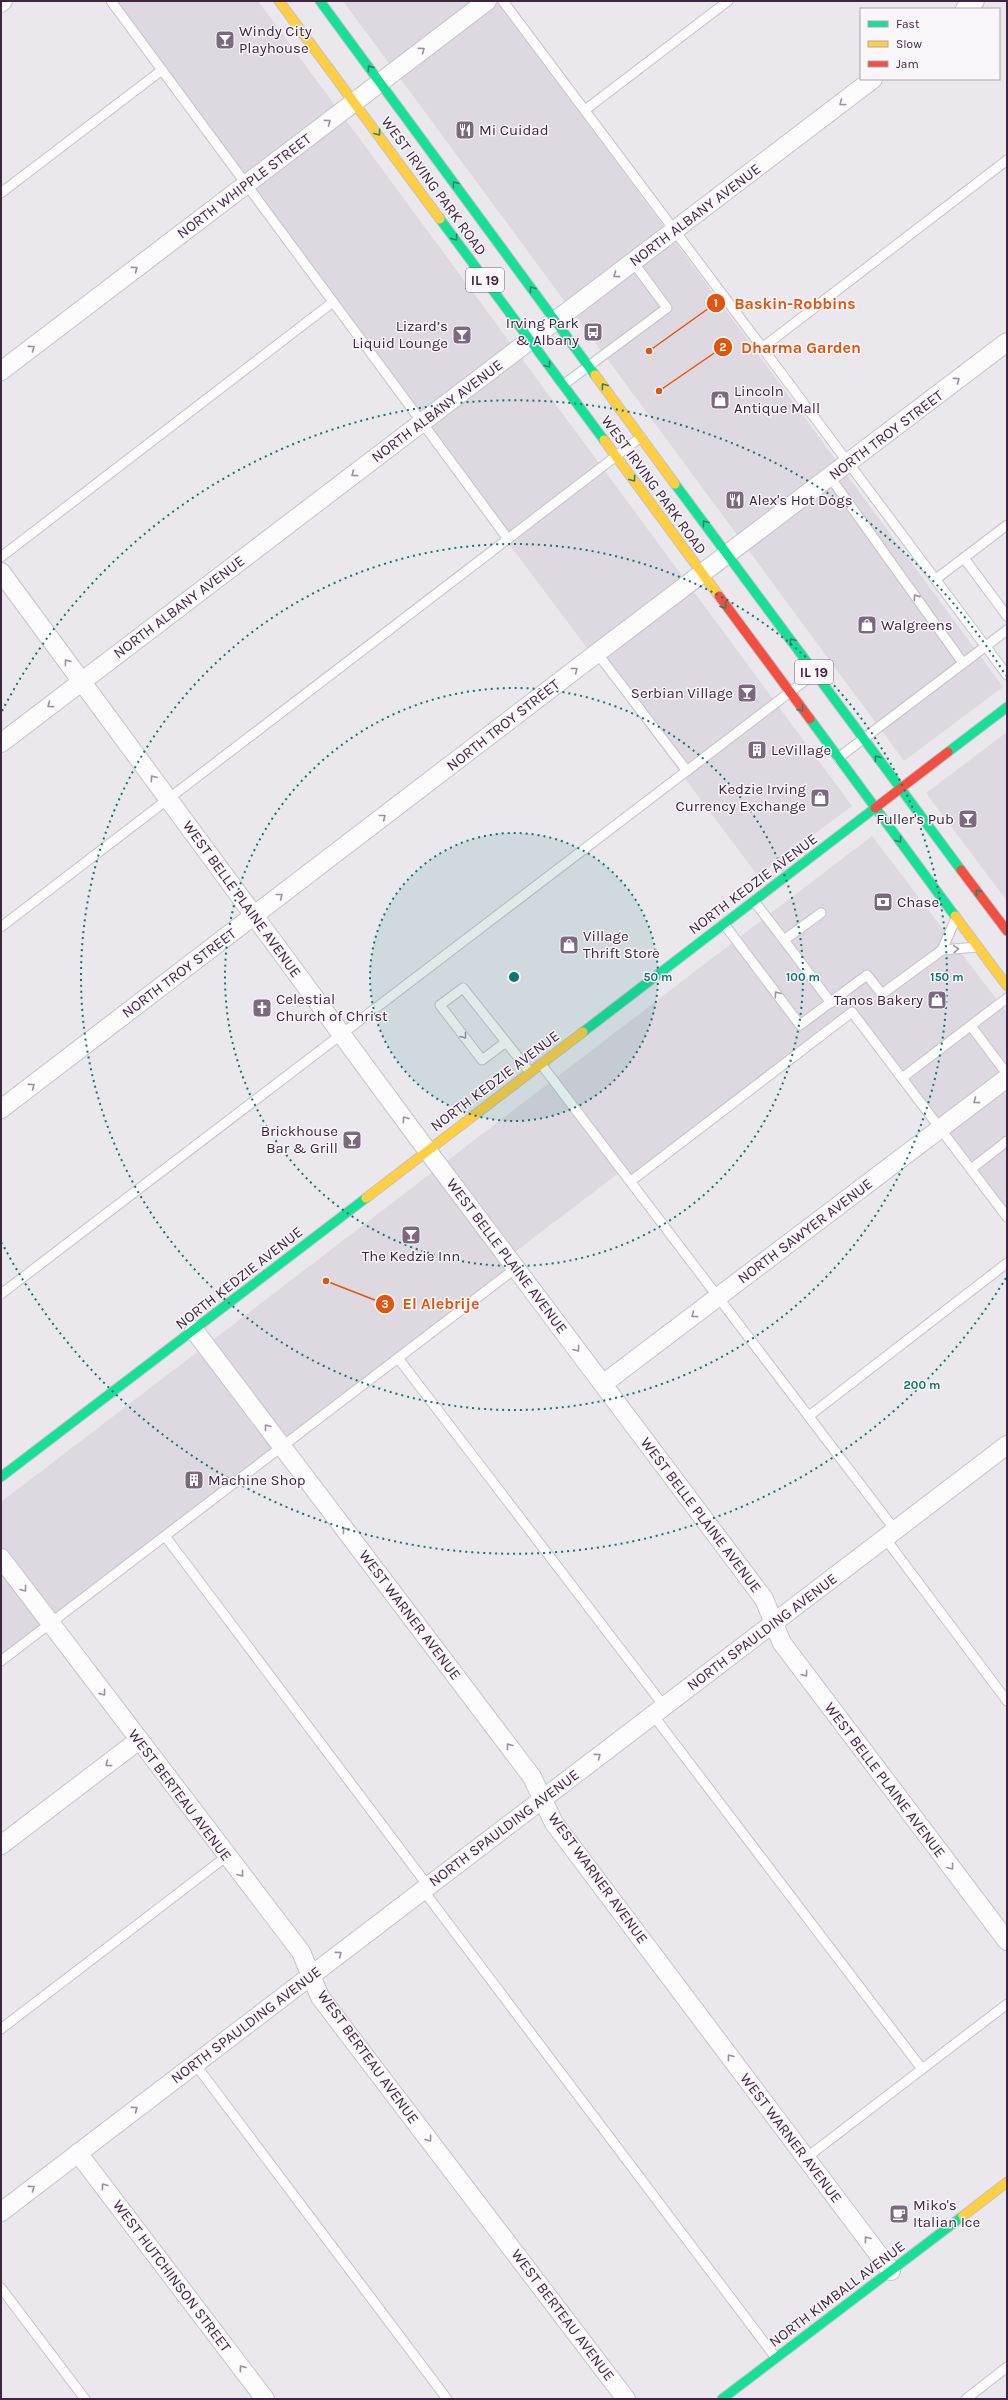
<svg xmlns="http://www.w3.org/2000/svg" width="1008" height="2400" viewBox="0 0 1008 2400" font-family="Karla,sans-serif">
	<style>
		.built { fill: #ded8e0 }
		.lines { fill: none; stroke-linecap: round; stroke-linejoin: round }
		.lane-casing { stroke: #c7c4c9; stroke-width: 11 }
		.street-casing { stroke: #c7c4c9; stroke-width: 20 }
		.fast-casing { stroke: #c6c0c7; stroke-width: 11 }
		.slow-casing { stroke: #c6c0c7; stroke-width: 11 }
		.jam-casing { stroke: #c6c0c7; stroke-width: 11 }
		.lane { stroke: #fcfcfc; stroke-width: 9 }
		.street { stroke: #fcfcfc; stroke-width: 18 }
		.fast { stroke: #16e098; stroke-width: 9 }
		.slow { stroke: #ffcf43; stroke-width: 9 }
		.jam { stroke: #f24e42; stroke-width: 9 }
		.oneway { stroke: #9e909e }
		.oneway2 { stroke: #2a826c }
		.ring { fill: none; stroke: #0f766e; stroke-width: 2; stroke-dasharray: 2 4 }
		.labels { text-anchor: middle; stroke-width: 3; stroke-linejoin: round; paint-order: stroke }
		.shield { fill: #faf7fb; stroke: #776479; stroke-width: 1 }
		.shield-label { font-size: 14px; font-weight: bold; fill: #3f2541 }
		.poi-label { font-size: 15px; fill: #3f2541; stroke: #faf7fb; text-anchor: start }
		.street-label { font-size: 15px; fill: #3f2541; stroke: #faf7fb }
		.centre { fill: #0f766e; stroke: #faf7fb; stroke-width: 2 }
		.ring-label { font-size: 12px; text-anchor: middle; font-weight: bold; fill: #0f766e; stroke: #faf7fb; stroke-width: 3; stroke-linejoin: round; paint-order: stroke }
		.leader { fill: none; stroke: #e0560f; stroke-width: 1.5 }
		.callout-dot { fill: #e0560f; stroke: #faf7fb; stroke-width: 1.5 }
		.mark-label { font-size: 12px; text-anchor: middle; font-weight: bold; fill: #fff }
		.callout-label { font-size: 16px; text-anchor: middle; font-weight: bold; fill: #e0560f; stroke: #faf7fb; stroke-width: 3; stroke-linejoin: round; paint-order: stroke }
	</style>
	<rect width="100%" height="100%" fill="#ebe8ed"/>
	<g class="built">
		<path d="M 114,1 L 258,1 L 852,806 L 758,876 L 509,544 L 513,540 Z"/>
		<path d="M 343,1 L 498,1 L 1003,687 L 904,761 Z"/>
		<path d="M 1007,732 L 1007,901 L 926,793 Z"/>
		<path d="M 872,836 L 1007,1013 L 1007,1219 L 851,1015 L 630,1177 L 624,1169 L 507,1258 L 513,1267 L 1,1658 L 1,1502 Z"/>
	</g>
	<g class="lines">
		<g class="lane-casing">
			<g id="lane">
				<path d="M 111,1 L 508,539"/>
				<path d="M 503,1 L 1007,675"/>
				<path d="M 585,110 L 728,1"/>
				<path d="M 1,193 L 162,70"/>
				<path d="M 762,348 L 1007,160"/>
				<path d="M 563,385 L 667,308 L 633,262"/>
				<path d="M 830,477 L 963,663"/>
				<path d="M 1,557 L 333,302"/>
				<path d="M 964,558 L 1007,616"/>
				<path d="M 936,579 L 1007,525"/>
				<path d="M 597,653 L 687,771"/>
				<path d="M 838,758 L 1007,630"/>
				<path d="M 754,901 L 784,940 L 821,913"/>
				<path d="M 956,918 L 942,950 L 977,947"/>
				<path d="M 724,924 L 800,1025 L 867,975 L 882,994 L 942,950"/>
				<path d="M 1,927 L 641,437"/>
				<path d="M 784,940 L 831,1003"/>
				<path d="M 971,1026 L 1007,1074"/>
				<path d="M 506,1042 L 482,1060 L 440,1005 L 463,988 L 530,1072"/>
				<path d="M 541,1064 L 895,1530"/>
				<path d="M 902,1078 L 1007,998"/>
				<path d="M 971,1169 L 1007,1141"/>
				<path d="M 631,1181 L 852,1012 L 1007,1217"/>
				<path d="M 1,1294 L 815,673"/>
				<path d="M 398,1358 L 664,1706"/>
				<path d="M 809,1416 L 1007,1263"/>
				<path d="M 165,1536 L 428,1886"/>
				<path d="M 885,1538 L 1007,1701"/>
				<path d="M 1,1661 L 516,1268"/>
				<path d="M 653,1715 L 922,2069"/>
				<path d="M 423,1890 L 776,2358"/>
				<path d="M 1,2029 L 227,1856"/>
				<path d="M 195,2064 L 447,2399"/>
				<path d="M 806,2158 L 1007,2004"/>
				<path d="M 1,2288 L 85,2399"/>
				<path d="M 966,2399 L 1007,2367"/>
			</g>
		</g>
		<g class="street-casing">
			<g id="street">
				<path d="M 1,3 L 3,1"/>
				<path d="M 965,9 L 975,1"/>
				<path d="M 1,371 L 487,1"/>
				<path d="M 1,572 L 412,1130 L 764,1599 L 782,1643 L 1007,1941"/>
				<path d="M 1,743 L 873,79"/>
				<path d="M 1,1109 L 597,653 L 1007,342"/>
				<path d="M 194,1330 L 532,1777 L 554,1823 L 891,2271"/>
				<path d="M 603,1384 L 1007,1078"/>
				<path d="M 1,1558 L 301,1952 L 320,1997 L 626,2399"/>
				<path d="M 1,1845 L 139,1740"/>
				<path d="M 78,2153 L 265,2399"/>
				<path d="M 1,2212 L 1007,1445"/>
			</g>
		</g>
		<g class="fast-casing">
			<g id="fast">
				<path d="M 320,1 L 595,375"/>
				<path d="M 440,219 L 604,440"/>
				<path d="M 675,484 L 961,870"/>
				<path d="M 810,719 L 955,916"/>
				<path d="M 948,752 L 1007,707"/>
				<path d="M 583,1032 L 875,808"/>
				<path d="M 1,1477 L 366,1198"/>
				<path d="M 722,2399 L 963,2216"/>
			</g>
		</g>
		<g class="slow-casing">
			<g id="slow">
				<path d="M 279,1 L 440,219"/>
				<path d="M 595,375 L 675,484"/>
				<path d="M 604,440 L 719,596"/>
				<path d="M 955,916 L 1007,986"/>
				<path d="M 366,1198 L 583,1032"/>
				<path d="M 963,2216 L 1007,2182"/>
			</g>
		</g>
		<g class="jam-casing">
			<g id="jam">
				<path d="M 719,596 L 810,719"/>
				<path d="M 875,808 L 948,752"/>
				<path d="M 961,870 L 1007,931"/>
			</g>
		</g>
		<use href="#lane" class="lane"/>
		<use href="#street" class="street"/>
		<use href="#fast" class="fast"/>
		<use href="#slow" class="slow"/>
		<use href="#jam" class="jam"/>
	</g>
	<defs><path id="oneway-chevron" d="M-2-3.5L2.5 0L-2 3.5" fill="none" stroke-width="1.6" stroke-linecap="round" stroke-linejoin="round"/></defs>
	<g class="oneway">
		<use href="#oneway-chevron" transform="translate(422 50) rotate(-37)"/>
		<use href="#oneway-chevron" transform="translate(842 103) rotate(143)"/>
		<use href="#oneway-chevron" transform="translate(328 122) rotate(-37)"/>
		<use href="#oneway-chevron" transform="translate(135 269) rotate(-37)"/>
		<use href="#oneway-chevron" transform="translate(616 275) rotate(143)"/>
		<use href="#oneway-chevron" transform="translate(32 348) rotate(-37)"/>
		<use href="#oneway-chevron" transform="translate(957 380) rotate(-37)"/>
		<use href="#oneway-chevron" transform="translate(354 474) rotate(143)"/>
		<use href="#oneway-chevron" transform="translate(916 597) rotate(-125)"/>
		<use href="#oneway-chevron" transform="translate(67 662) rotate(-127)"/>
		<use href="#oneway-chevron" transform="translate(575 670) rotate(-38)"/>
		<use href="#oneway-chevron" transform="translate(50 705) rotate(143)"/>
		<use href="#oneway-chevron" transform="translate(153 778) rotate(-126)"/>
		<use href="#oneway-chevron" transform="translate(383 817) rotate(-38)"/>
		<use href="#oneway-chevron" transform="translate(280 896) rotate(-38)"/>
		<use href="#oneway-chevron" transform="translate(956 949) rotate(-5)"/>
		<use href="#oneway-chevron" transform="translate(777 994) rotate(-127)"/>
		<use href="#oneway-chevron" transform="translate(464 1036) rotate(52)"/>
		<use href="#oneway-chevron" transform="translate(32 1086) rotate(-37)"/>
		<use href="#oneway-chevron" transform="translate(976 1101) rotate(143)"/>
		<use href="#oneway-chevron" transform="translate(405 1119) rotate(-126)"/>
		<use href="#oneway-chevron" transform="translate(694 1315) rotate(143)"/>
		<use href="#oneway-chevron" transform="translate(577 1349) rotate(53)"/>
		<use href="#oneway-chevron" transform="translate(267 1427) rotate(-127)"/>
		<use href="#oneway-chevron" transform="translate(345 1530) rotate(-127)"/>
		<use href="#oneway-chevron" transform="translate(24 1589) rotate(53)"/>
		<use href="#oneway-chevron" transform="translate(805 1674) rotate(53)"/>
		<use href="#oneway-chevron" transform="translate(103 1693) rotate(53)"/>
		<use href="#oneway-chevron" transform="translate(509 1746) rotate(-127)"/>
		<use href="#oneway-chevron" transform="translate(598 1756) rotate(-37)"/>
		<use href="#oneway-chevron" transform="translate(108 1764) rotate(143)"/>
		<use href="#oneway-chevron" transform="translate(951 1867) rotate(53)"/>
		<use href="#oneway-chevron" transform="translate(241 1874) rotate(52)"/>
		<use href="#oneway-chevron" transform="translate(339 1954) rotate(-37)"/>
		<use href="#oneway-chevron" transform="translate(730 2057) rotate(-127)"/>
		<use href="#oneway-chevron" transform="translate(135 2109) rotate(-37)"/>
		<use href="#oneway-chevron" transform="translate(429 2139) rotate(53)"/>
		<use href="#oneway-chevron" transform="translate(104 2186) rotate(-127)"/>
		<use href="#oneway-chevron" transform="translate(32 2188) rotate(-37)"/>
		<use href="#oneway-chevron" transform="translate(867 2239) rotate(-127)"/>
		<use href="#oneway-chevron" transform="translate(242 2368) rotate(-127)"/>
	</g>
	<g class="oneway2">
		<use href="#oneway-chevron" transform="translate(370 68) rotate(-126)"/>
		<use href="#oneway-chevron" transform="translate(378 133) rotate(54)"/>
		<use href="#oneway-chevron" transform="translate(455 184) rotate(-126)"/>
		<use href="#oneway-chevron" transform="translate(455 238) rotate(54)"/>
		<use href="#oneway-chevron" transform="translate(532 289) rotate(-126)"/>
		<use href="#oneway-chevron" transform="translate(548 365) rotate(53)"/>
		<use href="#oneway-chevron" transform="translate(604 386) rotate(-126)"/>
		<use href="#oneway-chevron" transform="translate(633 479) rotate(54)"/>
		<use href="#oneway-chevron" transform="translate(705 523) rotate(-127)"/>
		<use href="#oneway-chevron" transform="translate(724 606) rotate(53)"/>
		<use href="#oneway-chevron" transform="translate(792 641) rotate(-126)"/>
		<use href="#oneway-chevron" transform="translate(801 709) rotate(53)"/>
		<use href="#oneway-chevron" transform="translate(877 758) rotate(-126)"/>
		<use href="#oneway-chevron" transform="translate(899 840) rotate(54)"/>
		<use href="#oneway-chevron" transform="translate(978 892) rotate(-127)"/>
	</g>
	<circle cx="514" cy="977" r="144" fill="#0f766e" fill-opacity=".12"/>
	<g class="ring">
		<circle cx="514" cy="977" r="144"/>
		<circle cx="514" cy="977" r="289"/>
		<circle cx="514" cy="977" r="433"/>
		<path d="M1006 1278A577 577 0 0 1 2 1243M2 711A577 577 0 0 1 1006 676"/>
	</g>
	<defs>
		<g id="bar-square" transform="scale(1)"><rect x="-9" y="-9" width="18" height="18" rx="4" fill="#7b697d" stroke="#faf7fb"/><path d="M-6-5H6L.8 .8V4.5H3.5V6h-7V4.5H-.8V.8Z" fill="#fff"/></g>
		<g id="restaurant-square" transform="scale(1)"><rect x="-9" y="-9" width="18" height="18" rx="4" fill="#7b697d" stroke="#faf7fb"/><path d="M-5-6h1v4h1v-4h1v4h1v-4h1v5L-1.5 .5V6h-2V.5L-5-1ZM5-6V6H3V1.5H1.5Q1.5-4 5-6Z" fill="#fff"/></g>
		<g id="bus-square" transform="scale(1)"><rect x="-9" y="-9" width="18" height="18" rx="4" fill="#7b697d" stroke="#faf7fb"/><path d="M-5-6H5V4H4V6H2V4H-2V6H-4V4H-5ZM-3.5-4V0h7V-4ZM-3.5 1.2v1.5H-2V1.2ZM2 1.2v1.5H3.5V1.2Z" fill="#fff"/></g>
		<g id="shop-square" transform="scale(1)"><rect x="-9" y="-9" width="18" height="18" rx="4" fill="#7b697d" stroke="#faf7fb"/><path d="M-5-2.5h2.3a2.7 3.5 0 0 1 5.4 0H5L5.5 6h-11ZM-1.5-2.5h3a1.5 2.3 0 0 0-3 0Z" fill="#fff"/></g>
		<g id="building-square" transform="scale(1)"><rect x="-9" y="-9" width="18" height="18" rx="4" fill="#7b697d" stroke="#faf7fb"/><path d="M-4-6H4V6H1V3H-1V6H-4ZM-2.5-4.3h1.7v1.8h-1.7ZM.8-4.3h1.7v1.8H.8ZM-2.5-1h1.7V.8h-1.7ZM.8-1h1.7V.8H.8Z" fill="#fff"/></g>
		<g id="bank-square" transform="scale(1)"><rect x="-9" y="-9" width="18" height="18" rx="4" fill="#7b697d" stroke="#faf7fb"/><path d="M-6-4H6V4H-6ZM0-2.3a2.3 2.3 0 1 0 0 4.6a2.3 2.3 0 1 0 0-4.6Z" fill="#fff"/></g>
		<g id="church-square" transform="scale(1)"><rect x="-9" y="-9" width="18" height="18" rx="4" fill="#7b697d" stroke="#faf7fb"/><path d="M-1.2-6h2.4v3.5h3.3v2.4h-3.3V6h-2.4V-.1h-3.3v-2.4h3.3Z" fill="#fff"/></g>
		<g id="cafe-square" transform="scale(1)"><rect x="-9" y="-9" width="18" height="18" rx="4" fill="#7b697d" stroke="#faf7fb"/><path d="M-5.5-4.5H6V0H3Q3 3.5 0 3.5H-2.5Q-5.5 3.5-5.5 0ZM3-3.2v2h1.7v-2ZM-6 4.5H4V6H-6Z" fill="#fff"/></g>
	</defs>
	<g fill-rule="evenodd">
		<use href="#bar-square" x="225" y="40"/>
		<use href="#restaurant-square" x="465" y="130"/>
		<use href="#bus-square" x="593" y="332"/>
		<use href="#bar-square" x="462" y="335"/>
		<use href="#shop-square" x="720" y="400"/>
		<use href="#restaurant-square" x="735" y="500"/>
		<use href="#shop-square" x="867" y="625"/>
		<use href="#bar-square" x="747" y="693"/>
		<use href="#building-square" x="757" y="750"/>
		<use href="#shop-square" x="820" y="798"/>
		<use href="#bar-square" x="968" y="819"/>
		<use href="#bank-square" x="883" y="902"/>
		<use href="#shop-square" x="569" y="945"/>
		<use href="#shop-square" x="937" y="1000"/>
		<use href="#church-square" x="262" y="1008"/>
		<use href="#bar-square" x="352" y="1140"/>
		<use href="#bar-square" x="411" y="1235"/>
		<use href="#building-square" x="194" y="1480"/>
		<use href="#cafe-square" x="899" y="2214"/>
	</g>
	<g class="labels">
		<g class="shield">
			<rect x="466" y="268" width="38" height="24" rx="3"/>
			<rect x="795" y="660" width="38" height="24" rx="3"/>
		</g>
		<g class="shield-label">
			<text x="485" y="285">IL 19</text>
			<text x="814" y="677">IL 19</text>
		</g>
		<g class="poi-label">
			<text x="239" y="36">Windy City<tspan x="239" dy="17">Playhouse</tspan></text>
			<text x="479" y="135">Mi Cuidad</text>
			<text x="579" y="328" text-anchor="end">Irving Park<tspan x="579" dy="17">&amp; Albany</tspan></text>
			<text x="448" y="331" text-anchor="end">Lizard’s<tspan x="448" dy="17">Liquid Lounge</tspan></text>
			<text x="734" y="396">Lincoln<tspan x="734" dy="17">Antique Mall</tspan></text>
			<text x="749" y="505">Alex's Hot Dogs</text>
			<text x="881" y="630">Walgreens</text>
			<text x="733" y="698" text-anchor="end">Serbian Village</text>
			<text x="771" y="755">LeVillage</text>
			<text x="806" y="794" text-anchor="end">Kedzie Irving<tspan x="806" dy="17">Currency Exchange</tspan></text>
			<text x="954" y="824" text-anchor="end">Fuller's Pub</text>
			<text x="897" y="907">Chase</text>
			<text x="583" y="941">Village<tspan x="583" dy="17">Thrift Store</tspan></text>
			<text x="276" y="1004">Celestial<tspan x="276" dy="17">Church of Christ</tspan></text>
			<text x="923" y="1005" text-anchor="end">Tanos Bakery</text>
			<text x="338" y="1136" text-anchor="end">Brickhouse<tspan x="338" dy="17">Bar &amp; Grill</tspan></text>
			<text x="411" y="1261" text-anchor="middle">The Kedzie Inn</text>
			<text x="208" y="1485">Machine Shop</text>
			<text x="913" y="2210">Miko's<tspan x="913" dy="17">Italian Ice</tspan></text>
		</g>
		<g class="street-label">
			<text transform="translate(244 186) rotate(-37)" y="5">NORTH WHIPPLE STREET</text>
			<text transform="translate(434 186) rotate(54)" y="5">WEST IRVING PARK ROAD</text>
			<text transform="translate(695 215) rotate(-37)" y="5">NORTH ALBANY AVENUE</text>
			<text transform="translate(437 411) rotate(-37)" y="5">NORTH ALBANY AVENUE</text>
			<text transform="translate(886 435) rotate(-37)" y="5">NORTH TROY STREET</text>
			<text transform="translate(654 485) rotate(54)" y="5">WEST IRVING PARK ROAD</text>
			<text transform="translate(179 607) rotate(-37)" y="5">NORTH ALBANY AVENUE</text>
			<text transform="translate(503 725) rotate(-38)" y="5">NORTH TROY STREET</text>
			<text transform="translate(753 884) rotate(-37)" y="5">NORTH KEDZIE AVENUE</text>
			<text transform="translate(242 899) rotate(54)" y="5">WEST BELLE PLAINE AVENUE</text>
			<text transform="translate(179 973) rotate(-37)" y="5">NORTH TROY STREET</text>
			<text transform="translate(495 1081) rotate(-37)" y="5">NORTH KEDZIE AVENUE</text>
			<text transform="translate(805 1231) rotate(-37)" y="5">NORTH SAWYER AVENUE</text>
			<text transform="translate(507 1256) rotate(53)" y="5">WEST BELLE PLAINE AVENUE</text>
			<text transform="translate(239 1278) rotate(-38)" y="5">NORTH KEDZIE AVENUE</text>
			<text transform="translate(701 1515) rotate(53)" y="5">WEST BELLE PLAINE AVENUE</text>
			<text transform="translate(410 1615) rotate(53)" y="5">WEST WARNER AVENUE</text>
			<text transform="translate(762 1632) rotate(-37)" y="5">NORTH SPAULDING AVENUE</text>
			<text transform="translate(885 1780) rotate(53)" y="5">WEST BELLE PLAINE AVENUE</text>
			<text transform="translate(180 1795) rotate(53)" y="5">WEST BERTEAU AVENUE</text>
			<text transform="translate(504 1828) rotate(-37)" y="5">NORTH SPAULDING AVENUE</text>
			<text transform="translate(598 1878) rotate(54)" y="5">WEST WARNER AVENUE</text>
			<text transform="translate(246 2025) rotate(-37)" y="5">NORTH SPAULDING AVENUE</text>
			<text transform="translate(368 2057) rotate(54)" y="5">WEST BERTEAU AVENUE</text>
			<text transform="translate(791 2138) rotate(53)" y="5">WEST WARNER AVENUE</text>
			<text transform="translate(172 2276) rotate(53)" y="5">WEST HUTCHINSON STREET</text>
			<text transform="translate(837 2294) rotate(-37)" y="5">NORTH KIMBALL AVENUE</text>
			<text transform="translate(563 2315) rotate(53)" y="5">WEST BERTEAU AVENUE</text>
		</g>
	</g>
	<circle cx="514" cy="977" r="6" class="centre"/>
	<g class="ring-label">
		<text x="658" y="981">50 m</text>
		<text x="803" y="981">100 m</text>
		<text x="947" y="981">150 m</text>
		<text x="922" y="1389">200 m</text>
	</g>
	<path class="leader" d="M649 351L716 303M659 391L723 347M326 1281L385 1304"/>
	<g class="callout-dot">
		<circle cx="649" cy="351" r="4"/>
		<circle cx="659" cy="391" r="4"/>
		<circle cx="326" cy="1281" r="4"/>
		<circle cx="716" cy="303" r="10"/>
		<circle cx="723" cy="347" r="10"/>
		<circle cx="385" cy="1304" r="10"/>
	</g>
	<g class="mark-label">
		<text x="716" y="307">1</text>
		<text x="723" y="351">2</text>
		<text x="385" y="1308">3</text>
	</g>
	<g class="callout-label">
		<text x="795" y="309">Baskin-Robbins</text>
		<text x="801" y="353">Dharma Garden</text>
		<text x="441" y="1309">El Alebrije</text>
	</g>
	<rect width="1008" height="2400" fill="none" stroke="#3f2541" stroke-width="4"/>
	<rect x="860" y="8" width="140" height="72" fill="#faf7fb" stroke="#afa3b1"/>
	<rect x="868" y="21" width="20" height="6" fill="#16e098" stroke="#afa3b1"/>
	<text x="896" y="28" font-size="12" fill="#3f2541">Fast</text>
	<rect x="868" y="41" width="20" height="6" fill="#ffcf43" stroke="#afa3b1"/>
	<text x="896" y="48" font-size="12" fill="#3f2541">Slow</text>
	<rect x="868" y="61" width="20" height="6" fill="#f24e42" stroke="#afa3b1"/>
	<text x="896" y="68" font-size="12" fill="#3f2541">Jam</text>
</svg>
